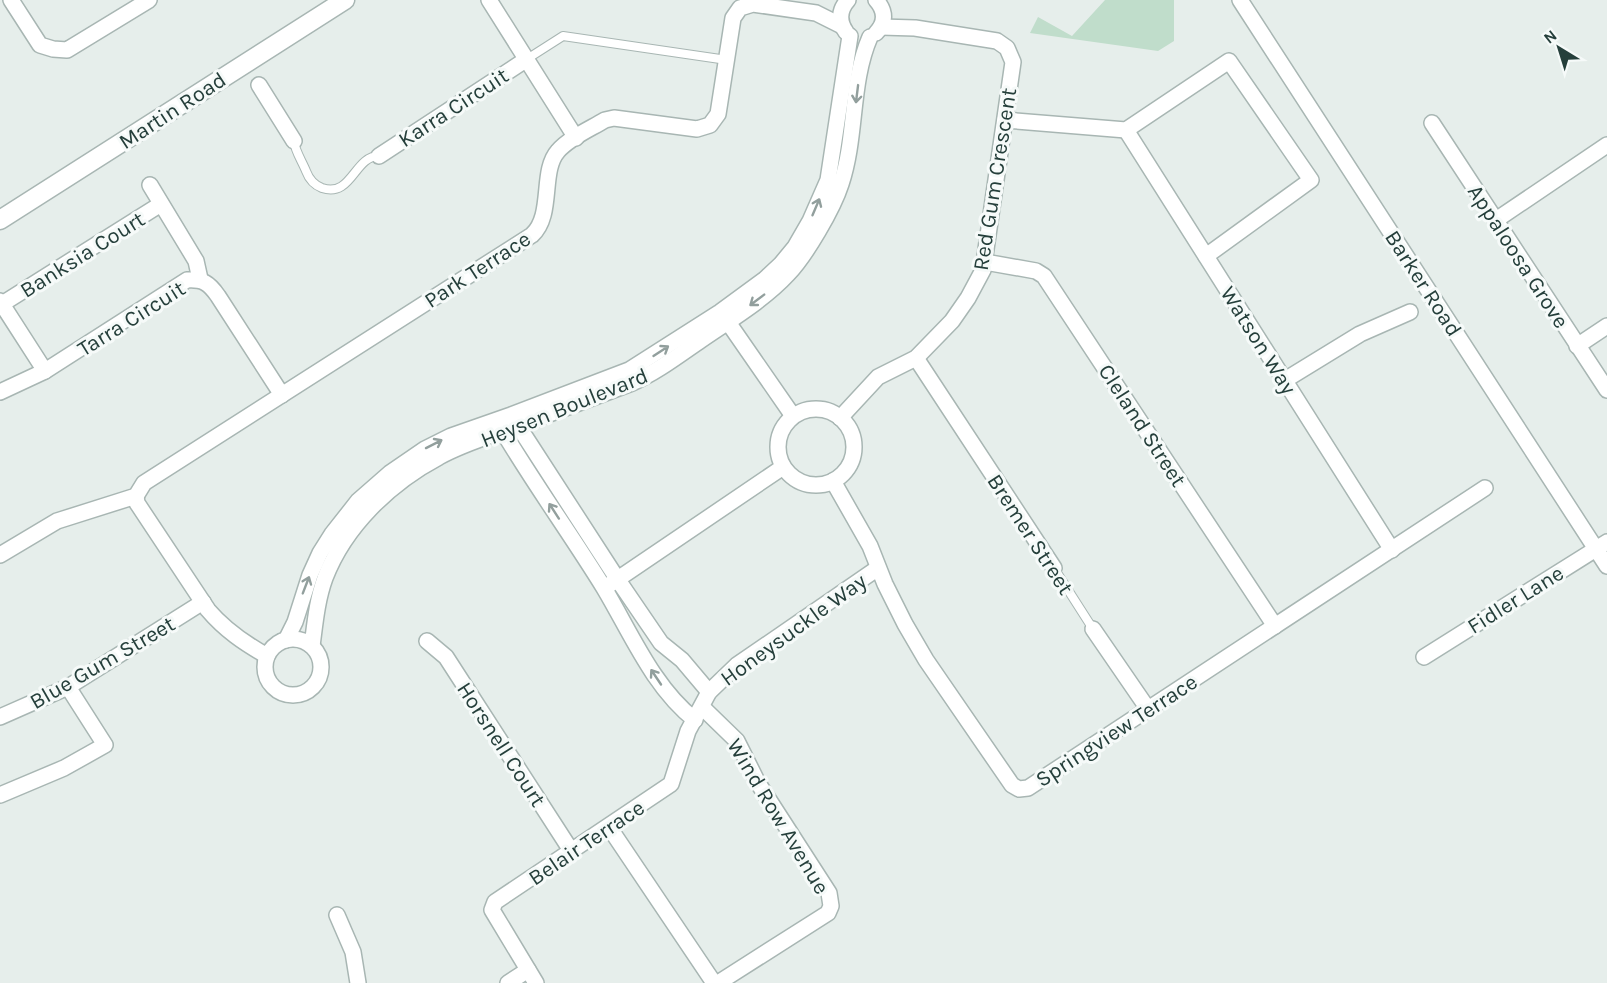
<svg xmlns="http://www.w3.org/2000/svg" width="1607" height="983" viewBox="0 0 1607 983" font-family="Karla,sans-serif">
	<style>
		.green { fill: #c0ddcb }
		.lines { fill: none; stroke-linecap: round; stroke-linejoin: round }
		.service-casing { stroke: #a8b6b3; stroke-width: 10 }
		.minor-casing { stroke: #a8b6b3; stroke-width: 18 }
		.tertiary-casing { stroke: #a8b6b3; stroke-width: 21 }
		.service { stroke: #fff; stroke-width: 8 }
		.minor { stroke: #fff; stroke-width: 15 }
		.tertiary { stroke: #fff; stroke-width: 18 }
		.oneway { stroke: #929f9d }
		.labels { text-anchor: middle; stroke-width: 6; stroke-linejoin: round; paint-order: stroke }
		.street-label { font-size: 22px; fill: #253f3b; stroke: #f6faf9 }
	</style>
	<rect width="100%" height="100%" fill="#e6eeeb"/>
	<path class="green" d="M 1105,0 L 1174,0 L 1174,41 L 1158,51 L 1030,33 L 1038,17 L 1072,36 Z"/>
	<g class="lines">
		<g class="service-casing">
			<g id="service">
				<path d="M 527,59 L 563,36 L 727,60"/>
				<path d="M 294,141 C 295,151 302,161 306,171 C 309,179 314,185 322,188 C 352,198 354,156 379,156"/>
				<path d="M 1054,568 L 1093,629"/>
			</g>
		</g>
		<g class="minor-casing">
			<g id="minor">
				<path d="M 11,0 L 40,45 L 53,49 L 67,50 L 149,0"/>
				<path d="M 489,0 L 576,138"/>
				<path d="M 876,0 C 886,11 886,23 876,33"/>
				<path d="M 1240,0 L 1607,566"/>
				<path d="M 846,32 C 838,21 839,10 848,0"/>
				<path d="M 259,85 L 294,141"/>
				<path d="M 1005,120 L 1126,130 L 1229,61 L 1311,180 L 1206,256"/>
				<path d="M 1432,123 L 1607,390"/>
				<path d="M 1126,130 L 1392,550"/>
				<path d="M 379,156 L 527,59"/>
				<path d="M 150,185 L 196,261 L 200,279"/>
				<path d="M 1496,220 L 1607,145"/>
				<path d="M 985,262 L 1036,271 L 1044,276 L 1275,626"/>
				<path d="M 0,301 L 45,371"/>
				<path d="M 2,304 L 161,204"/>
				<path d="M 723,315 L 793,416"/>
				<path d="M 1577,346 L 1607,326"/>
				<path d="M 916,358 L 1054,568"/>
				<path d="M 1285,380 L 1360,334 L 1410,312"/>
				<path d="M 0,392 L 45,371 L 187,280 C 203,279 209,283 218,296 L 282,395"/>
				<circle cx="816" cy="447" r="38"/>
				<path d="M 513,418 L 618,580 L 661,643 L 682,660 L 709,692"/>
				<path d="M 840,418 L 878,377 L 916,358 L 952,321 L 968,298 L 983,270 L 1013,62 L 1007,48 L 997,41 L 915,28 L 881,27"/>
				<path d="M 499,425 C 532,481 570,533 604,588 C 631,633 653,687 695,720"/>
				<path d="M 833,481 L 870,546 L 885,584 L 905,624 L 926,660 L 1012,785 L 1019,789 L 1028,788 L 1485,488"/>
				<path d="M 136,496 L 137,503 L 208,610 C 225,630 244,643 267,656"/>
				<path d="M 0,555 L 57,521 L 136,496 L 144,483 L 532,235 C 554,215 540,171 558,151 C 569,138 590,129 605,120 L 614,118 L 697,129 L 710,125 L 718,114 L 733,18 L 740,8 L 753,4 L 816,13 L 842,26"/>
				<path d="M 609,585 L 783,467"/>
				<path d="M 1093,629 L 1148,709"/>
				<circle cx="293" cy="667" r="28"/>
				<path d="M 286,640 L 295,622 L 310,575 L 320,553 L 332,534 L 358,501 L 390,473 L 425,449 L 451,436 L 511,415 L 629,370 L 720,312 L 765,279 L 781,264 L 795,247 L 810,221 L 828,180 L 850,36"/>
				<path d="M 427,641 L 446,657 L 572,852"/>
				<path d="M 312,646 C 315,623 317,600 325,578 C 345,526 390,483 439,457 C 464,443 493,435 520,425 C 557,411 594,397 632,383 C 657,372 679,355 701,340 C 730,320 764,300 788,274 C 806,255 833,209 841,184 C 857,136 850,83 870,37"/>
				<path d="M 1424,657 L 1607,542"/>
				<path d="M 702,707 L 737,741 L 758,783 L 829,893 L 831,906 L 828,913 L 718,983"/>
				<path d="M 0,717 L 68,687 L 203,602"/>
				<path d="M 0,795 L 64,768 L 105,745 L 68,687"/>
				<path d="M 609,827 L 714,983"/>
				<path d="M 337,915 L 353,952 L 358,983"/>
				<path d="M 508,983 L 528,970"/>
				<path d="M 536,983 L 492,910 L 495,902 L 671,784 L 688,731 L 709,692 L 737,665 L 878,568"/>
			</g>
		</g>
		<g class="tertiary-casing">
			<path id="tertiary" d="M 0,220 L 345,0"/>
		</g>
		<use href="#service" class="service"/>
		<use href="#minor" class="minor"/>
		<use href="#tertiary" class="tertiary"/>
	</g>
	<defs><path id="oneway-shaft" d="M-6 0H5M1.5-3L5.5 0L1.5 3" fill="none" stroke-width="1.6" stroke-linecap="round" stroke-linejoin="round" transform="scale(1.5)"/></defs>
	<g class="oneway">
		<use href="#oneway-shaft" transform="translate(857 94) rotate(97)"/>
		<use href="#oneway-shaft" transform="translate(816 207) rotate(-67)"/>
		<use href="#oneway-shaft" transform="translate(757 300) rotate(143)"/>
		<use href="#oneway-shaft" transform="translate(661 351) rotate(-33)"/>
		<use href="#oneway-shaft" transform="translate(434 444) rotate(-27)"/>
		<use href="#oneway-shaft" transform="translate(554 511) rotate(-123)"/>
		<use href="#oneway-shaft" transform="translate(306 585) rotate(-69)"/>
		<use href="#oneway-shaft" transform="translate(656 677) rotate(-124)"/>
	</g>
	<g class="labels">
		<g class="street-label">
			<text transform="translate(453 107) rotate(-33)" y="8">Karra Circuit</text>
			<text transform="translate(172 110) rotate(-33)" y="8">Martin Road</text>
			<text transform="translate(994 179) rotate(-81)" y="8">Red Gum Crescent</text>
			<text transform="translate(82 254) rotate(-32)" y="8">Banksia Court</text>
			<text transform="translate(1519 256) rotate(57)" y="8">Appaloosa Grove</text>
			<text transform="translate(477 269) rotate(-33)" y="8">Park Terrace</text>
			<text transform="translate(1424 283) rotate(57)" y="8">Barker Road</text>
			<text transform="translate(131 318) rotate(-32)" y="8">Tarra Circuit</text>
			<text transform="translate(1259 340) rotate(58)" y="8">Watson Way</text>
			<text transform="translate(564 407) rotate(-22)" y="8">Heysen Boulevard</text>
			<text transform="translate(1143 425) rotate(57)" y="8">Cleland Street</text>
			<text transform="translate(1031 534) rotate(57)" y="8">Bremer Street</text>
			<text transform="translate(1515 599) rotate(-32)" y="8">Fidler Lane</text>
			<text transform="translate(793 629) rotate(-36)" y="8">Honeysuckle Way</text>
			<text transform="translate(102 662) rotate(-30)" y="8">Blue Gum Street</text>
			<text transform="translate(1116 730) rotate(-33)" y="8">Springview Terrace</text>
			<text transform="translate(502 744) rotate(57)" y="8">Horsnell Court</text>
			<text transform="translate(779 816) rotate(59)" y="8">Wind Row Avenue</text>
			<text transform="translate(586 842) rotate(-34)" y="8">Belair Terrace</text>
		</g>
	</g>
	<g transform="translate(1559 48) rotate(322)" stroke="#f6faf9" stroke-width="4.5" paint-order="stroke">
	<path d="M0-4.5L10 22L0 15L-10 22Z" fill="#253f3b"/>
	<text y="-9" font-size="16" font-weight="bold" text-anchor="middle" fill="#253f3b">N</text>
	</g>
</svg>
